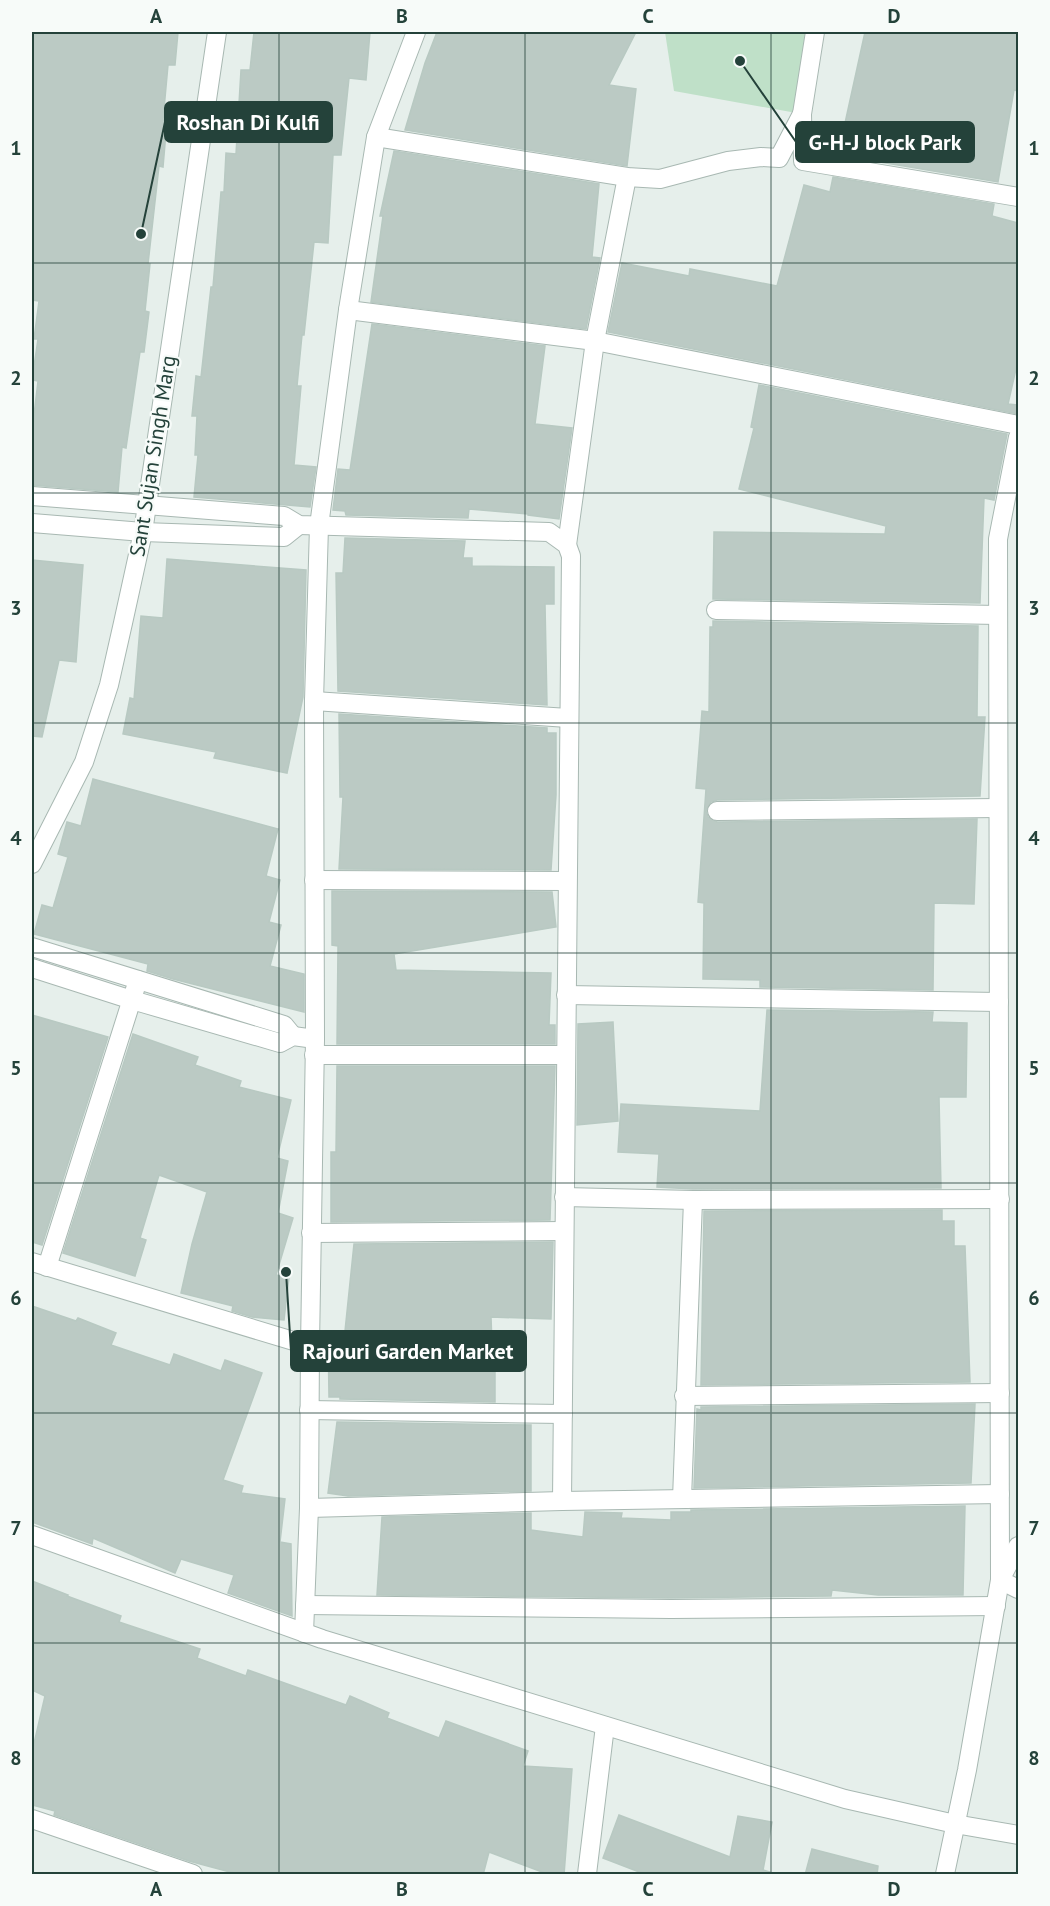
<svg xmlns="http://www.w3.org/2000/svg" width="1050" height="1906" viewBox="0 0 1050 1906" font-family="'PT Sans',sans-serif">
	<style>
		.green { fill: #bfe0c8 }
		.building { fill: #bbcac4; stroke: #b8c9c2; stroke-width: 1.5 }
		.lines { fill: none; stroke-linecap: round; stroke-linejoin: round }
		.minor-casing { stroke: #a8b8b2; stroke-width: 20 }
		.minor { stroke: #fff; stroke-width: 18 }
		.grid { fill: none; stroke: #24423a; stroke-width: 1.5; stroke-opacity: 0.55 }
		.labels { text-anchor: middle; stroke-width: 4.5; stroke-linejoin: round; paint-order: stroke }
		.street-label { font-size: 21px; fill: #24423a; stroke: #f7fbf9 }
		.leader { fill: none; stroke: #24423a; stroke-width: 2 }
		.callout-dot { fill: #24423a; stroke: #f7fbf9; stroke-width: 2 }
		.callout { fill: #24423a; stroke: #24423a; stroke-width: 2 }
		.callout-label { font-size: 22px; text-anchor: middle; font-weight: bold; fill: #fff }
		.neatline { fill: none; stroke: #24423a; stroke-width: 2 }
		.grid-label { font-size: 20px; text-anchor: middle; font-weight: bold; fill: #24423a }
	</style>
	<rect width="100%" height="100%" fill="#e6efeb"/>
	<path class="green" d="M 665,32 L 815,32 L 802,114 L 674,91 Z"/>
	<g class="building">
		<path d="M 32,32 L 178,32 L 175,65 L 168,65 L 163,120 L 167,121 L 163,167 L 159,166 L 148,264 L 150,264 L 145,311 L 149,312 L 144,352 L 140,352 L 126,448 L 122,447 L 118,492 L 32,485 L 32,432 L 38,381 L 32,380 L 38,339 L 34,339 L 39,301 L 32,300 Z"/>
		<path d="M 254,32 L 370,32 L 366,80 L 349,78 L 341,155 L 333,155 L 328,243 L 314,242 L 304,335 L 302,335 L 297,386 L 301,386 L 294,465 L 316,467 L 310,507 L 194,497 L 198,455 L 195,455 L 197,416 L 192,416 L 196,376 L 201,377 L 211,287 L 213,287 L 221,192 L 224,192 L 226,153 L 236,154 L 241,70 L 250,70 Z"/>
		<path d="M 437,32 L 636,32 L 609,85 L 636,89 L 627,166 L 405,130 L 425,63 Z"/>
		<path d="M 865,32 L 1018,32 L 1018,91 L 1014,90 L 998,182 L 838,155 Z"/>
		<path d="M 394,151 L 599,184 L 592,257 L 600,258 L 586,329 L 371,302 L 383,216 L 380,216 Z"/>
		<path d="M 833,177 L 994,204 L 992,216 L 1018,223 L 1018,360 L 1008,404 L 1018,405 L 1018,414 L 608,332 L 622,263 L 689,276 L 690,269 L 777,286 L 804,185 L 830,192 Z"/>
		<path d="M 372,324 L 545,346 L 535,424 L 572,428 L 559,519 L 528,515 L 528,514 L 469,509 L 468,518 L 346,515 L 345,511 L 333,510 L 338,469 L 350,470 Z"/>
		<path d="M 759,385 L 1007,434 L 994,500 L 984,498 L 980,603 L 713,599 L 714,532 L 885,534 L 886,526 L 739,489 L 754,428 L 751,427 Z"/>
		<path d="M 345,538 L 465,541 L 463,558 L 472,558 L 472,566 L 554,567 L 554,604 L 545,604 L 547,705 L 338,691 L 336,573 L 343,573 Z"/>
		<path d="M 167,559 L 306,570 L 303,697 L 287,773 L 214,758 L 216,752 L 123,734 L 130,698 L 134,699 L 141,616 L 163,618 Z"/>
		<path d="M 32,560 L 83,565 L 76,662 L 59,660 L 42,737 L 32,736 Z"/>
		<path d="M 713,621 L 978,626 L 977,717 L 985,717 L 980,796 L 717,800 L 711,802 L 706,811 L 708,817 L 717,822 L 977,819 L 974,904 L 934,903 L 933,990 L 760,987 L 760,980 L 703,979 L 704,903 L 698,902 L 706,789 L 696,788 L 702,711 L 709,712 L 710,627 L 713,627 Z"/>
		<path d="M 339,714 L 547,728 L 547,733 L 556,733 L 556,795 L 551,870 L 339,869 L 343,797 L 340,797 Z"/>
		<path d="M 93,779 L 278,829 L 266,876 L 280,880 L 269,922 L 281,925 L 270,966 L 304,974 L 304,1012 L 173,979 L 147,971 L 148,964 L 34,934 L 42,905 L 53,908 L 68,857 L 58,854 L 67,822 L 81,826 Z"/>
		<path d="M 332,891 L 552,892 L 556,927 L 394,954 L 396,970 L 551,973 L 549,1025 L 555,1025 L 555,1044 L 337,1044 L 338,946 L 332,945 Z"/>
		<path d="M 767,1010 L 933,1012 L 932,1022 L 967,1023 L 966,1097 L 939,1097 L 941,1188 L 693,1189 L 657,1187 L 659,1154 L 618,1152 L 621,1104 L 760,1111 Z"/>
		<path d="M 32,1015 L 108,1037 L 42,1245 L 32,1242 Z"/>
		<path d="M 613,1022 L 618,1121 L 577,1125 L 578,1024 Z"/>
		<path d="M 133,1034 L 198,1057 L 195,1065 L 241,1081 L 239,1087 L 291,1100 L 277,1158 L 288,1161 L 278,1213 L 293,1218 L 276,1275 L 289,1277 L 284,1320 L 252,1317 L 232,1311 L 233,1306 L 181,1293 L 192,1244 L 207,1192 L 159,1175 L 140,1238 L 146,1240 L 135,1276 L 63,1253 Z"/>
		<path d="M 337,1066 L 555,1066 L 550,1220 L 331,1222 L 331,1152 L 336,1152 Z"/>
		<path d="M 942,1210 L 942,1221 L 954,1221 L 954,1246 L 965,1246 L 970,1382 L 701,1385 L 704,1211 Z"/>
		<path d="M 553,1242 L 551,1319 L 491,1317 L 493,1372 L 495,1372 L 495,1402 L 340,1399 L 340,1397 L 329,1397 L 328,1331 L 345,1331 L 354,1244 Z"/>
		<path d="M 32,1306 L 76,1321 L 78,1318 L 116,1333 L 111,1345 L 170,1365 L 174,1354 L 221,1371 L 225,1360 L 262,1373 L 223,1480 L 243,1486 L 241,1493 L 285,1499 L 280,1542 L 291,1544 L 292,1616 L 228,1593 L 234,1575 L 181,1559 L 175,1573 L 93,1538 L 92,1544 L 32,1522 Z"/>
		<path d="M 975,1404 L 971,1483 L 694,1488 L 697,1409 L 701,1410 L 701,1407 Z"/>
		<path d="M 337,1422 L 531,1425 L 531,1491 L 348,1496 L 328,1493 Z"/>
		<path d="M 965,1506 L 963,1595 L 878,1595 L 832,1590 L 831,1596 L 671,1598 L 377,1595 L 382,1517 L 531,1513 L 531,1530 L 583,1537 L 585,1512 L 622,1513 L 621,1518 L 671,1520 L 671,1512 L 691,1512 L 691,1510 Z"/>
		<path d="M 32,1581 L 68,1595 L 67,1596 L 121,1616 L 119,1622 L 200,1649 L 197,1658 L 246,1676 L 248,1670 L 346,1705 L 350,1696 L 389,1713 L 387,1718 L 439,1738 L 446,1721 L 528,1751 L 523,1766 L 572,1769 L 564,1875 L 550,1875 L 489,1852 L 483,1875 L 241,1875 L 189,1861 L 54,1815 L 55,1811 L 32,1805 L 32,1752 L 45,1696 L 32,1690 Z"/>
		<path d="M 619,1815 L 730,1857 L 738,1816 L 772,1822 L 763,1870 L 770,1872 L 770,1875 L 647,1875 L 603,1858 Z"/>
		<path d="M 812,1849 L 878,1866 L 877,1875 L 805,1875 Z"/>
	</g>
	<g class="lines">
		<g class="minor-casing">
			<g id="minor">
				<path d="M 802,114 L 815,32"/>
				<path d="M 376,137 L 627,177 L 660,179 L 728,161 L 761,157 L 779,158 L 802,114 L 803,161 L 1018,197"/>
				<path d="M 348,310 L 595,341 L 1018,425"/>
				<path d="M 1018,437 L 998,539 L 1000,1580 L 1018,1589"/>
				<path d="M 32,496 L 284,516 L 299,525 L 549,532 L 567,545 L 571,556 L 562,1501 L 1000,1494"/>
				<path d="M 32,523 L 143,532 L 284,537 L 299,525"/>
				<path d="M 567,545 L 595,341 L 627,177"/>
				<path d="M 716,610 L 998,615"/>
				<path d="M 314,701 L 568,718"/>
				<path d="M 717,811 L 998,808"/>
				<path d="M 32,864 L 84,762 L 109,685 L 123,623 L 143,532 L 217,32"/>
				<path d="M 314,880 L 566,881"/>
				<path d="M 32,947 L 284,1025 L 293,1036"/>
				<path d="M 32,968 L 132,1000 L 280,1043 L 293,1036 L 315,1039"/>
				<path d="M 566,995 L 999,1002"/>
				<path d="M 314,1055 L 565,1055"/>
				<path d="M 564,1197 L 693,1200 L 1000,1199"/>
				<path d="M 311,1233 L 564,1231"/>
				<path d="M 32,1262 L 310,1346"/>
				<path d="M 47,1267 L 138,980"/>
				<path d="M 684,1396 L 1000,1393"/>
				<path d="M 309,1410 L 563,1414"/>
				<path d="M 682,1499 L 693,1200"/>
				<path d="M 309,1508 L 562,1501"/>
				<path d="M 32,1535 L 322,1639 L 845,1799 L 955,1824 L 1018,1835"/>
				<path d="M 305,1605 L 671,1609 L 996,1606"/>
				<path d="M 304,1633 L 309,1508 L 310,1346 L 315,1039 L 314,701 L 319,526 L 348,310 L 376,137 L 416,32"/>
				<path d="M 32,1819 L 193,1874"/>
				<path d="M 587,1874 L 605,1726"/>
				<path d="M 945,1874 L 967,1770 L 1000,1580 L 1018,1546"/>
			</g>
		</g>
		<use href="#minor" class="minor"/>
	</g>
	<path class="grid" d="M 279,32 L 279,1874M 525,32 L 525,1874M 771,32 L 771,1874M 32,263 L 1018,263M 32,493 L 1018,493M 32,723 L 1018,723M 32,953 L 1018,953M 32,1183 L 1018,1183M 32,1413 L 1018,1413M 32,1643 L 1018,1643"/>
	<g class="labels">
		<g class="street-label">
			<text transform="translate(153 456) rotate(-81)" y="7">Sant Sujan Singh Marg</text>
		</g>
	</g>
	<path class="leader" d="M141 234L165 122M740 61L796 142M286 1272L291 1351"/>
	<g class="callout-dot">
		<circle cx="141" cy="234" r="6"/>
		<circle cx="740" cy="61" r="6"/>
		<circle cx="286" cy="1272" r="6"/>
	</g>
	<g class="callout">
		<rect x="165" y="102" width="167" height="40" rx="6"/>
		<rect x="796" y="122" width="178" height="40" rx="6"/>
		<rect x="291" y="1331" width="235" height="40" rx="6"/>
	</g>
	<g class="callout-label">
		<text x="248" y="130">Roshan Di Kulfi</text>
		<text x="885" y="150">G-H-J block Park</text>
		<text x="408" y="1359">Rajouri Garden Market</text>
	</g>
	<rect width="1050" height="1906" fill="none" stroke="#f7fbf9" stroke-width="66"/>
	<rect x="33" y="33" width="984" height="1840" class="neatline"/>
	<g class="grid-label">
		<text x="156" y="23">A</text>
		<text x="402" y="23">B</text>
		<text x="648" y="23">C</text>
		<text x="894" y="23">D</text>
		<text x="16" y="155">1</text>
		<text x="1034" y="155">1</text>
		<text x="16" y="385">2</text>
		<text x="1034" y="385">2</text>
		<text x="16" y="615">3</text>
		<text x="1034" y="615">3</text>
		<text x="16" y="845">4</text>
		<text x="1034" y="845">4</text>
		<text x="16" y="1075">5</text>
		<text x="1034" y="1075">5</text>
		<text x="16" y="1305">6</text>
		<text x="1034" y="1305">6</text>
		<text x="16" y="1535">7</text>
		<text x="1034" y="1535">7</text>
		<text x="16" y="1765">8</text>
		<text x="1034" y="1765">8</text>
		<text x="156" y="1896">A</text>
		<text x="402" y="1896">B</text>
		<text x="648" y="1896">C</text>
		<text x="894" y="1896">D</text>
	</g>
</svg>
